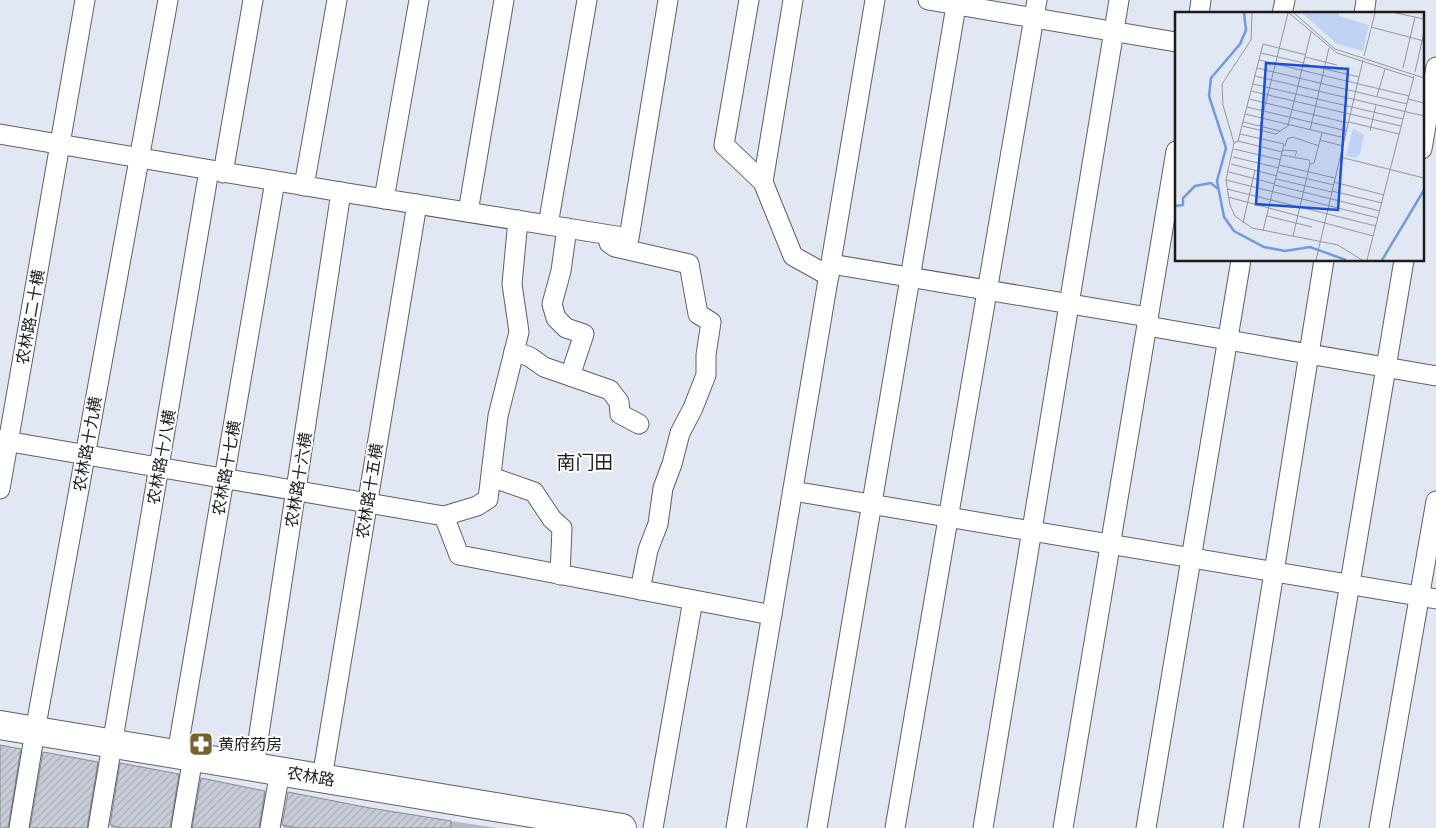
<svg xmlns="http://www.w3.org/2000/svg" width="1436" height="828" viewBox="0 0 1436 828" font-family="'DM Sans','Noto Sans SC',sans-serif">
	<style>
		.shadow { fill: #0003 }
		.building { fill: url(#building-hatch); stroke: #858a94 }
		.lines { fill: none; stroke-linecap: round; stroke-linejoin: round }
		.street-casing { stroke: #5b606a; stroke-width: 21 }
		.secondary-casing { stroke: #5b606a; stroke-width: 30 }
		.street { stroke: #fff; stroke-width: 19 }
		.secondary { stroke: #fff; stroke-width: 28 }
		.labels { text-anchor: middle; stroke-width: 4; stroke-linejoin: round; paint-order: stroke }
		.street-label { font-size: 16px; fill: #191b1f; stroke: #fff }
		.poi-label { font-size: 16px; fill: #191b1f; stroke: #fff; text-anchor: start }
		.quarter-label { font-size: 19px; fill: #191b1f; stroke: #fff }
		.inset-river { fill: none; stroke: #7399e0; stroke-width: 2.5 }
		.inset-road { fill: none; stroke: #92969e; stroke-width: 1 }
		.view { fill: #1d4ed8; fill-opacity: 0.15; stroke: #1d4ed8; stroke-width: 2.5 }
		.inset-edge { fill: none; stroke: #191b1f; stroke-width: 2.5 }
	</style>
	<defs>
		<pattern id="building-hatch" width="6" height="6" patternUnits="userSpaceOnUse" patternTransform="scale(1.25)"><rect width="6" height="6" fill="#c6cdd7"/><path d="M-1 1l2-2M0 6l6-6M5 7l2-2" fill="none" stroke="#aaafb8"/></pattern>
	</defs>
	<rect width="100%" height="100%" fill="#e2e8f3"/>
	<g class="shadow">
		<path d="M 0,747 L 20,750 L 26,756 L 14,828 L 0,828 Z"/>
		<path d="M 97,763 L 103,768 L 93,828 L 32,828 Z"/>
		<path d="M 121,765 L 178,775 L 184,781 L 176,828 L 111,828 Z"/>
		<path d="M 264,792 L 270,798 L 265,828 L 194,828 Z"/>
		<path d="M 289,793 L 370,809 L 498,828 L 283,828 Z"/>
	</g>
	<g class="building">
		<path d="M 0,745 L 21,749 L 8,828 L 0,828 Z"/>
		<path d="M 43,752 L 98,762 L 87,828 L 30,828 Z"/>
		<path d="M 120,763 L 179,774 L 170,828 L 122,828 L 110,825 Z"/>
		<path d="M 201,778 L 265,791 L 259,828 L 192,828 Z"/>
		<path d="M 288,792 L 370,808 L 451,821 L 451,828 L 298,828 L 282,825 Z"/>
	</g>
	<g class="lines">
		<g class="street-casing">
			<g id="street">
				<path d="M 749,0 L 724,145 L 763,182 L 793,256 L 829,276"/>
				<path d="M 928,0 L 1176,42"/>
				<path d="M 1199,14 L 1201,0"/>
				<path d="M 1282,14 L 1285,0"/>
				<path d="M 1364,14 L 1366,0"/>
				<path d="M 0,134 L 341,192 L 629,238 L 668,0"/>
				<path d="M 1422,149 L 1436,67"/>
				<path d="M 223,173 L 253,0"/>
				<path d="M 763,182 L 793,0"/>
				<path d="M 304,186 L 337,0"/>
				<path d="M 384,199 L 419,0"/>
				<path d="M 468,212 L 504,0"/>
				<path d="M 548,225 L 587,0"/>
				<path d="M 609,243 L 615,247 L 689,264 L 698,314 L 711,322 L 706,355 L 706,375 L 693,408 L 680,433 L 672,464 L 663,488 L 658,524 L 648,550 L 640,590"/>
				<path d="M 831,264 L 1148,317"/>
				<path d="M 1147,326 L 1436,376"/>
				<path d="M 514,351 L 530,357 L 544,367 L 570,376 L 584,334 L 566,328 L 556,318 L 552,304 L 561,271 L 567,228"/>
				<path d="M 570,376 L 610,390 L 619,402 L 620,414 L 639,424"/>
				<path d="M 0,440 L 444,516 L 459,555 L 772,615"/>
				<path d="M 491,477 L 534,492 L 552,519 L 562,528 L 560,575"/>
				<path d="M 0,489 L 85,0"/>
				<path d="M 793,491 L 1436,599"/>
				<path d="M 444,516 L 477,506 L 488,499 L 498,416 L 519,332 L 512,284 L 518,220"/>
				<path d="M 177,754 L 275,181"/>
				<path d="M 254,767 L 341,192"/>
				<path d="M 322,778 L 417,204"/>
				<path d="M 19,828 L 35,731 L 168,0"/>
				<path d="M 98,828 L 209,170"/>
				<path d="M 181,828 L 193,757"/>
				<path d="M 270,828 L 280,771"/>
				<path d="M 653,828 L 693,600"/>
				<path d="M 736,828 L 875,0"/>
				<path d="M 817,828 L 957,0"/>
				<path d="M 895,828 L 1037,0"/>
				<path d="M 983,828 L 1119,0"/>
				<path d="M 1063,828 L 1176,151"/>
				<path d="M 1146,828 L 1241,260"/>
				<path d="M 1233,828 L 1324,260"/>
				<path d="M 1309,828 L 1404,260"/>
				<path d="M 1379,828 L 1436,501"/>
			</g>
		</g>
		<g class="secondary-casing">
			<path id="secondary" d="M 0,725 L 622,828"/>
		</g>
		<use href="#street" class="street"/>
		<use href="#secondary" class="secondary"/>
	</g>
	<defs>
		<g id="pharmacy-square" transform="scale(1.25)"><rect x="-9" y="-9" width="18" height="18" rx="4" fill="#785f30" stroke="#fff"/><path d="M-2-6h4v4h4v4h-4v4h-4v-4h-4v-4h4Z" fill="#fff"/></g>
	</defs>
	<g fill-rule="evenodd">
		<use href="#pharmacy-square" x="201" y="744"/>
	</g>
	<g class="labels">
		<g class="street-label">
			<text transform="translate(30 317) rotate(-80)" y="6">农林路二十横</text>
			<text transform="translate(87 444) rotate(-80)" y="6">农林路十九横</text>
			<text transform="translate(161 457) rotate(-80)" y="6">农林路十八横</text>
			<text transform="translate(226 468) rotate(-80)" y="6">农林路十七横</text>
			<text transform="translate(298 480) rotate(-81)" y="6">农林路十六横</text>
			<text transform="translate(369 491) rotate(-81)" y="6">农林路十五横</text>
			<text transform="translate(311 776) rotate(10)" y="6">农林路</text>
		</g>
		<g class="poi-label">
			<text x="218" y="750">黄府药房</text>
		</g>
		<g class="quarter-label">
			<text x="585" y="469">南门田</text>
		</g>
	</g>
	<g transform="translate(1175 12)">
		<rect width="249" height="249" fill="#e2e8f3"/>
		<path d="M 127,1 L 164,1 L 164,4 L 194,13 L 188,39 L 162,32 ZM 178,116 L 189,123 L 185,142 L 180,146 L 171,144 Z" fill="#c0d3f6"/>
		<path class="inset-river" d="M 69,1 L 71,18 L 65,32 L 36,66 L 34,84 L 51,136 L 42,169 L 49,205 L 59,219 L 89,235 L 110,239 L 135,235 L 171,248M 0,194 L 8,193 L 8,186 L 20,174 L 36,171 L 43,177M 207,248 L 249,178"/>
		<path class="inset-road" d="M 77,1 L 76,28 L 47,72 L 48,93 L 59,131 L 51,168 L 55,193 L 60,204 L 77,216 L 163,233 L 187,248M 114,1 L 162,41 L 239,66M 119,1 L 160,37 L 249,66M 221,1 L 249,7M 196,15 L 249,29M 86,41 L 129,51M 189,44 L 200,1M 130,45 L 162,53M 84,48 L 234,84M 129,52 L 184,65M 82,56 L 232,92M 228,56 L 240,5M 240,60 L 249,20M 80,64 L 249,104M 78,72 L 228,107M 76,79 L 226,114M 121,82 L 136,20M 202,84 L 210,57M 74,87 L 173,111M 233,87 L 249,91M 72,95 L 172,119M 70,102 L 170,126M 68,110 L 105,119M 174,110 L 224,122M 113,113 L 121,82M 67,114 L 101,122 L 114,113M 85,114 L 113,1M 135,118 L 154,36M 195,119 L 201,93M 65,122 L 109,132 L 88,219M 145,128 L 168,134M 63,129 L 107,140M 59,131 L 63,129 L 88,32 L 131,43M 110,134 L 112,127 L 118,125 L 144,134M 59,137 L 106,148M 108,138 L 122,139 L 120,144M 107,143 L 134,148 L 135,152M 58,145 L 104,156M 165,145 L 249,166M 56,152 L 102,164M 104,153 L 160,166M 54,160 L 100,172M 103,160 L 159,173M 101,167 L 157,180M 51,168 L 203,206M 159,170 L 209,183M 100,173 L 205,199M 52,177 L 201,214M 157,179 L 207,191M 53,185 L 198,224M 92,204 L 137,215M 68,211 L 80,158M 118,224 L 135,152 L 139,151 L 147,121M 141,248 L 188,48M 192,248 L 239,64"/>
		<path class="view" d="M 91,51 L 173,57 L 163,198 L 81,192 Z"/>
		<rect width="249" height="249" class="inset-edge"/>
	</g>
</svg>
